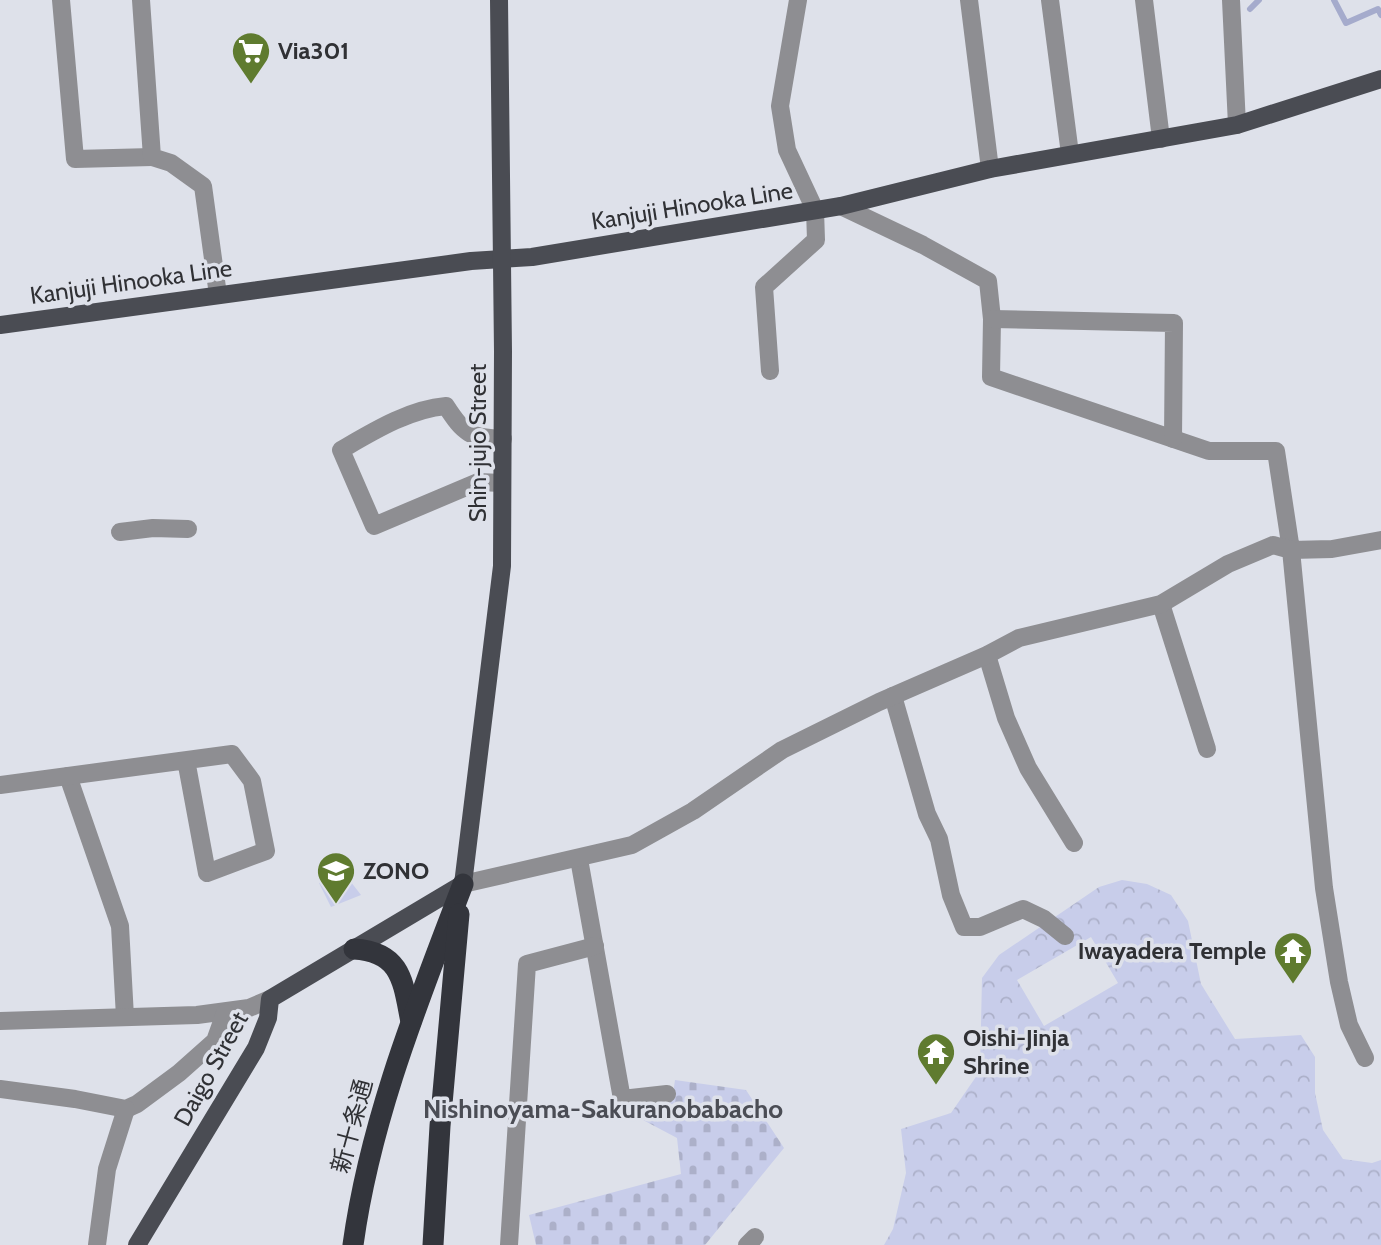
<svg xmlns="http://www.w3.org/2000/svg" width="1381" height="1245" viewBox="0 0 1381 1245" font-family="Cabin,'Noto Sans JP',sans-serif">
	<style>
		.grass { fill: #c8cdea }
		.forest { fill: url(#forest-crowns); fill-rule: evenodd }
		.cemetery { fill: url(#cemetery-stones) }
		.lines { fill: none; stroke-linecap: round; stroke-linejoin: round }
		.stream { stroke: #a5abcc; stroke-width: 6 }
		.minor { stroke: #8e8e92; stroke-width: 18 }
		.major { stroke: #4a4c53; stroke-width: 18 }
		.highway { stroke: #33353c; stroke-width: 21 }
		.labels { text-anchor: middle; stroke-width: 7; stroke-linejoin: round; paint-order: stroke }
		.poi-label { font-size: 24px; font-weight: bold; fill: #303135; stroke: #dee1ea; text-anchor: start }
		.street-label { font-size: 24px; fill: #303135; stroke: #dee1ea }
		.neighbourhood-label { font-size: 26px; font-weight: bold; fill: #4b4d55; stroke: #dee1ea }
	</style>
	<defs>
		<pattern id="forest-crowns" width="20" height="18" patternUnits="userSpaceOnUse" patternTransform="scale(1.75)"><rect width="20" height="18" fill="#c8cdea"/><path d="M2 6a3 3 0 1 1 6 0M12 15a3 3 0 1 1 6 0" fill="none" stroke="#acb0c9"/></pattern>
		<pattern id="cemetery-stones" width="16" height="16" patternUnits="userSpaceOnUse" patternTransform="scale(1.75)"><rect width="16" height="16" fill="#c8cdea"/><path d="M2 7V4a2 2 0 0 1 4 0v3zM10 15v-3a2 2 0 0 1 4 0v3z" fill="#acb0c9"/></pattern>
	</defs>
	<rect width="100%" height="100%" fill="#dee1ea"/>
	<path class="grass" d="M 344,873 L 361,895 L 331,907 L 319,883 Z"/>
	<path class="forest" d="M 1122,880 L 1147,884 L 1171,895 L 1188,921 L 1201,984 L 1235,1039 L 1301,1035 L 1315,1057 L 1315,1093 L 1323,1130 L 1343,1159 L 1372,1163 L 1381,1160 L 1381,1245 L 884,1245 L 893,1229 L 906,1173 L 901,1129 L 951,1113 L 980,1071 L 982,978 L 999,955 L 1099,887 ZM 1091,937 L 1118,983 L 1044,1026 L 1017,980 Z"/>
	<path class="cemetery" d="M 675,1080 L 746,1090 L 784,1148 L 705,1245 L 536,1245 L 529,1215 L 681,1174 L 677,1138 L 628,1112 L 672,1101 Z"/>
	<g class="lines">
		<g class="stream">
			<path d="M 1334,0 L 1346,23 L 1378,9 L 1381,15"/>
			<path d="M 1250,9 L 1259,0"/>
		</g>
		<g class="minor">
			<path d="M 61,0 L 75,159 L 152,157"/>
			<path d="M 141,0 L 152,157 L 171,163 L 203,186 L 218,295"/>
			<path d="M 969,0 L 990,169"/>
			<path d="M 1050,0 L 1070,154"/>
			<path d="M 1144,0 L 1161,139"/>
			<path d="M 1231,0 L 1237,125"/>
			<path d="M 841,206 L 923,245 L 988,281 L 992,319 L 991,377 L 1209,451 L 1276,451 L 1291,550 L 1332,549 L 1381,540"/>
			<path d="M 992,319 L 1174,323 L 1173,439"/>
			<path d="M 770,371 L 764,287 L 816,240 L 815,210 L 787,150 L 780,106 L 798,0"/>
			<path d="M 502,483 L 478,482 L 374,526 L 341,450 C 372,432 409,409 446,406 C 464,434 470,438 503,439"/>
			<path d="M 120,532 L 153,528 L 188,529"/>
			<path d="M 1161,604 L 1207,749"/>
			<path d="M 987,655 L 1006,718 L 1028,768 L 1074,843"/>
			<path d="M 893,696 L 927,814 L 939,839 L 951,895 L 964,927 L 980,927 L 1023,909 L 1044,919 L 1065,936"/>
			<path d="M 68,776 L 120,926 L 125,1017"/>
			<path d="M 0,785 L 232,754 L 252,781 L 266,851 L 207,873 L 186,760"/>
			<path d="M 579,859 L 622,1099 L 667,1094"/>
			<path d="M 463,884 L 632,845 L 693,811 L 782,750 L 879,702 L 987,655 L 1019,638 L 1161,604 L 1228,564 L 1273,545 L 1291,550 L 1324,888 L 1339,982 L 1349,1025 L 1365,1058"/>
			<path d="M 0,1021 L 197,1015 L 249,1008 L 270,999"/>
			<path d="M 0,1089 L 75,1099 L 126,1109 L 137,1104 L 179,1073 L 215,1041 L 225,1013"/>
			<path d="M 97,1245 L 107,1169 L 126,1109"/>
			<path d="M 509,1245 L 527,964 L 595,946"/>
			<path d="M 747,1245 L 755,1237"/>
		</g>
		<g class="major">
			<path d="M 0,325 L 471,261 L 532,257 L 841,206 L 990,169 L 1237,125 L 1381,79"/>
			<path d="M 137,1245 L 256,1048 L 268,1018 L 270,999 L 463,884 L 502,566 L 503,351 L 499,0"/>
		</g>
		<g class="highway">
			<path d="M 354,949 C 402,952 403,982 411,1022"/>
			<path d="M 353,1245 C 370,1120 418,1002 463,884"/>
			<path d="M 433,1245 L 440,1126 L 459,914"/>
		</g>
	</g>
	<defs>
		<g id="supermarket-pin" transform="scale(2.0125)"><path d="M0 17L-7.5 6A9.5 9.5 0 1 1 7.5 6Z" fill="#5f7b2f" stroke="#dee1ea"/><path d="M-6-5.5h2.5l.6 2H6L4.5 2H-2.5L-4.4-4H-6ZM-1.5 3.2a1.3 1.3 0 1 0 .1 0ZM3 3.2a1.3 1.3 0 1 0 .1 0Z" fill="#fff"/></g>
		<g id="school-pin" transform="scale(2.0125)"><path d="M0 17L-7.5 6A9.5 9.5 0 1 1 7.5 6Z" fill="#5f7b2f" stroke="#dee1ea"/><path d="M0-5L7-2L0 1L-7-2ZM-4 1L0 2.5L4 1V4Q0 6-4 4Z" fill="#fff"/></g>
		<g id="temple-pin" transform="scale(2.0125)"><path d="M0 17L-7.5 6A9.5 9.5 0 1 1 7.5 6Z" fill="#5f7b2f" stroke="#dee1ea"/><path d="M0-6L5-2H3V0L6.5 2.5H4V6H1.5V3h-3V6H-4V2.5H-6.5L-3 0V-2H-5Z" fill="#fff"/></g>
	</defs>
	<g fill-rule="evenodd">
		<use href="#supermarket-pin" x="251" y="51"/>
		<use href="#school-pin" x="336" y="871"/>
		<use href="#temple-pin" x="1293" y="951"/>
		<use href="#temple-pin" x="936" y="1052"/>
	</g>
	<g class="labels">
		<g class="poi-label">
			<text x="278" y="59">Via301</text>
			<text x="363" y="879">ZONO</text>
			<text x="1266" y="959" text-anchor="end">Iwayadera Temple</text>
			<text x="963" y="1046">Oishi-Jinja<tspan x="963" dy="28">Shrine</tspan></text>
		</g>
		<g class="street-label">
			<text transform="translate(692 206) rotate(-9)" y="8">Kanjuji Hinooka Line</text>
			<text transform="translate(131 282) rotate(-8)" y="8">Kanjuji Hinooka Line</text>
			<text transform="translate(478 443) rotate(-90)" y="8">Shin-jujo Street</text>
			<text transform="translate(211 1069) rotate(-61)" y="8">Daigo Street</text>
			<text transform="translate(352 1126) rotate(-75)" y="8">新十条通</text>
		</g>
		<g class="neighbourhood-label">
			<text x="603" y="1118">Nishinoyama-Sakuranobabacho</text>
		</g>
	</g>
</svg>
